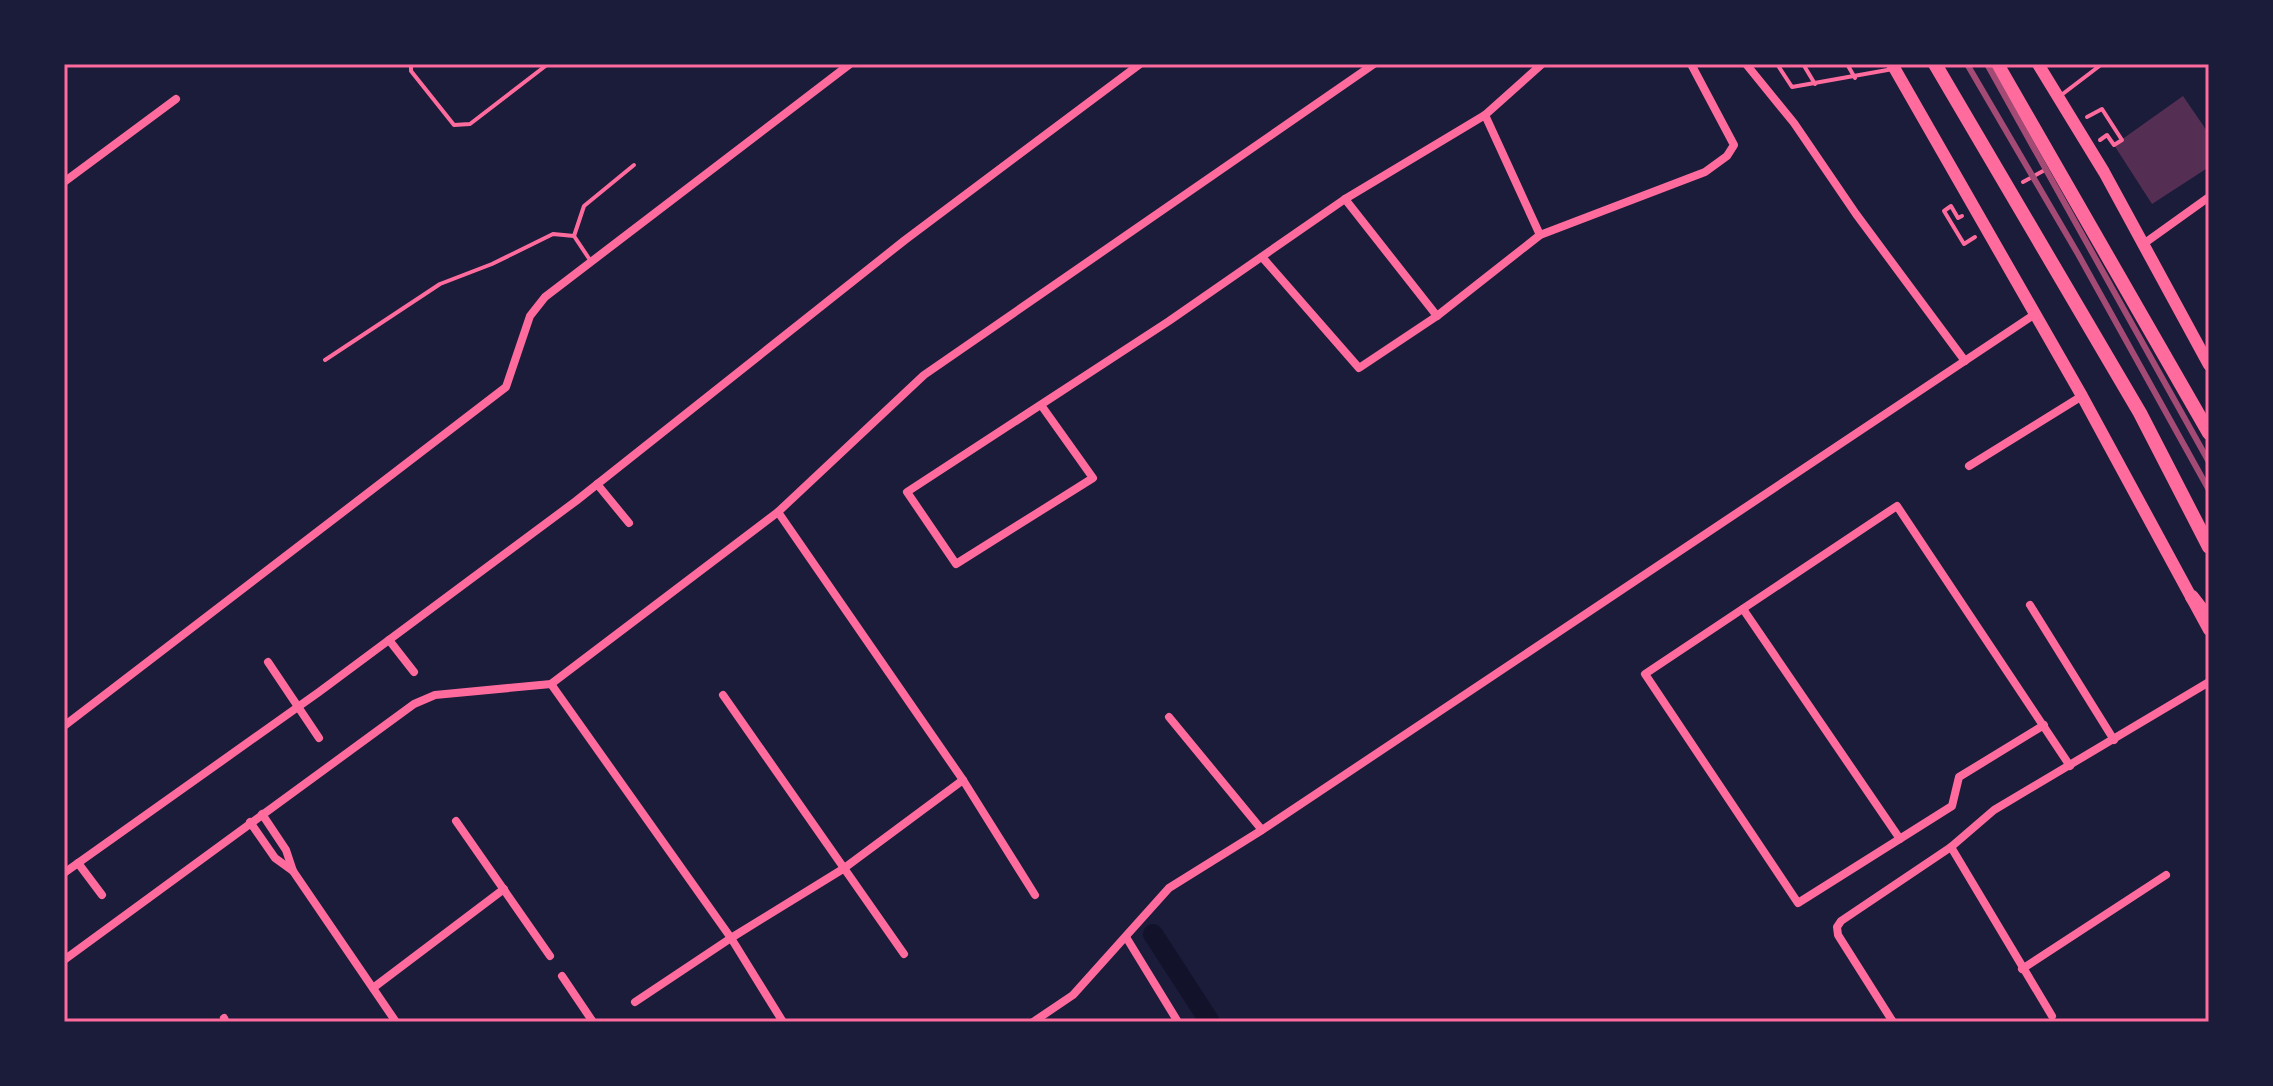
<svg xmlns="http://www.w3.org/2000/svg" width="2273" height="1086" viewBox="0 0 2273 1086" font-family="Cabin,sans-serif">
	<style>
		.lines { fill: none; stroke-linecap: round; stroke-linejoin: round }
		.canal { stroke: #12122b; stroke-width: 20 }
		.building { fill: #542f53 }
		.path { stroke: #ff6b9d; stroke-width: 4 }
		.service { stroke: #ff6b9d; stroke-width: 4 }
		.minor { stroke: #ff6b9d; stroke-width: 8 }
		.secondary { stroke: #ff6b9d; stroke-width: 12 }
		.primary { stroke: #ff6b9d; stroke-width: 14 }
		.rail { stroke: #a44b75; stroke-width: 6 }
		.neatline { fill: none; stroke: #ff6b9d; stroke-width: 3 }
	</style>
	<rect width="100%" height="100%" fill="#1b1b3a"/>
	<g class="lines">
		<path class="canal" d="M 1153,934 L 1210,1022"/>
	</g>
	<path class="building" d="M 2183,96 L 2209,134 L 2209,167 L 2152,204 L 2114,145 Z"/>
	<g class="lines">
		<g class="path">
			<path d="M 2087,117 L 2102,109 L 2122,140 L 2114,145 L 2107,135 L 2100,140"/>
			<path d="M 2023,182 L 2043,171"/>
			<path d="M 1962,216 L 1958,218 L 1951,206 L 1944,211 L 1964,244 L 1975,237"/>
		</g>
		<g class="service">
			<path d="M 411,64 L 411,71 L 454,125 L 470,124 L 548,64"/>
			<path d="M 1777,64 L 1792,87 L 1893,69"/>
			<path d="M 1803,64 L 1815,84"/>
			<path d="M 1847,64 L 1855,78"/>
			<path d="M 2060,96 L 2102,64"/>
			<path d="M 574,236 L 584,206 L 634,165"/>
			<path d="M 325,360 L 440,284 L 492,264 L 553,234 L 574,236 L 590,260"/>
		</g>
		<g class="minor">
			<path d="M 1746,64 L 1794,123 L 1856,214 L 1965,361"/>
			<path d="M 1485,115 L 1540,235"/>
			<path d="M 64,182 L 176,99"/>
			<path d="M 1345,199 L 1437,316"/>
			<path d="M 2142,245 L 2209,197"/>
			<path d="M 1262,257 L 1359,368 L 1437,316 L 1540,235 L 1705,172 L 1727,156 L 1734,145 L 1691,64"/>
			<path d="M 1041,405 L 1093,478 L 956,564 L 907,492 L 1169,321 L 1345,199 L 1485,115 L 1542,64"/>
			<path d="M 1969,466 L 2082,396"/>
			<path d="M 597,484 L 629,523"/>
			<path d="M 778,512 L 963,780 L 1035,895"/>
			<path d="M 2030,605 L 2114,740"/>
			<path d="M 1743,609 L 1900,839"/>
			<path d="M 389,640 L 414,672"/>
			<path d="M 268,662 L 319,738"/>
			<path d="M 551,684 L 731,938 L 783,1022"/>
			<path d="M 723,695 L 904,954"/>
			<path d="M 1169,717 L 1262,830"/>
			<path d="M 2044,725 L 1959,777 L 1952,806 L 1798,903 L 1645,674 L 1897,506 L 2070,766"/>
			<path d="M 64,726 L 506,387 L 530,316 L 545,297 L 850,64"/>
			<path d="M 262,814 L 286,850 L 293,871 L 396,1022"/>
			<path d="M 456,821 L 550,956"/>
			<path d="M 250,822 L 275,858 L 293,871"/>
			<path d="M 1951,847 L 2052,1016"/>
			<path d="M 78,863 L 102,895"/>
			<path d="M 64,873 L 319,692 L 576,501 L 905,240 L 1140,64"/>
			<path d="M 1126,937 L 1178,1022"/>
			<path d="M 64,960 L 414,704 L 435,695 L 551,684 L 778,512 L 924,375 L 1374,64"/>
			<path d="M 2022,969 L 2166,875"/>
			<path d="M 562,976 L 593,1022"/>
			<path d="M 373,988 L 504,889"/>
			<path d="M 635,1002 L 731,938 L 843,869 L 963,780"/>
			<path d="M 224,1018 L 226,1022"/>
			<path d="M 1033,1022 L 1073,995 L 1169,888 L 1262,830 L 2035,314"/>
			<path d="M 1893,1022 L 1838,935 L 1837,927 L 1841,921 L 1951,847 L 1994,810 L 2209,682"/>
		</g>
		<g class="secondary">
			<path d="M 1892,64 L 2082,396 L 2209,630"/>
			<path d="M 2038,64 L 2104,172 L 2209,365"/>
		</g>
		<g class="primary">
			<path d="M 1935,64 L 2140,413 L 2209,547"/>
			<path d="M 1997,64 L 2209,433"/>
			<path d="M 2192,597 L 2209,619"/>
		</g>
		<g class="rail">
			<path d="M 1967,64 L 2078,254 L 2209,490"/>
			<path d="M 1987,64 L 2209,462"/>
		</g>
	</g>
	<rect width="2273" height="1086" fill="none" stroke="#1b1b3a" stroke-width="132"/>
	<rect x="66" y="66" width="2141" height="954" class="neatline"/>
</svg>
